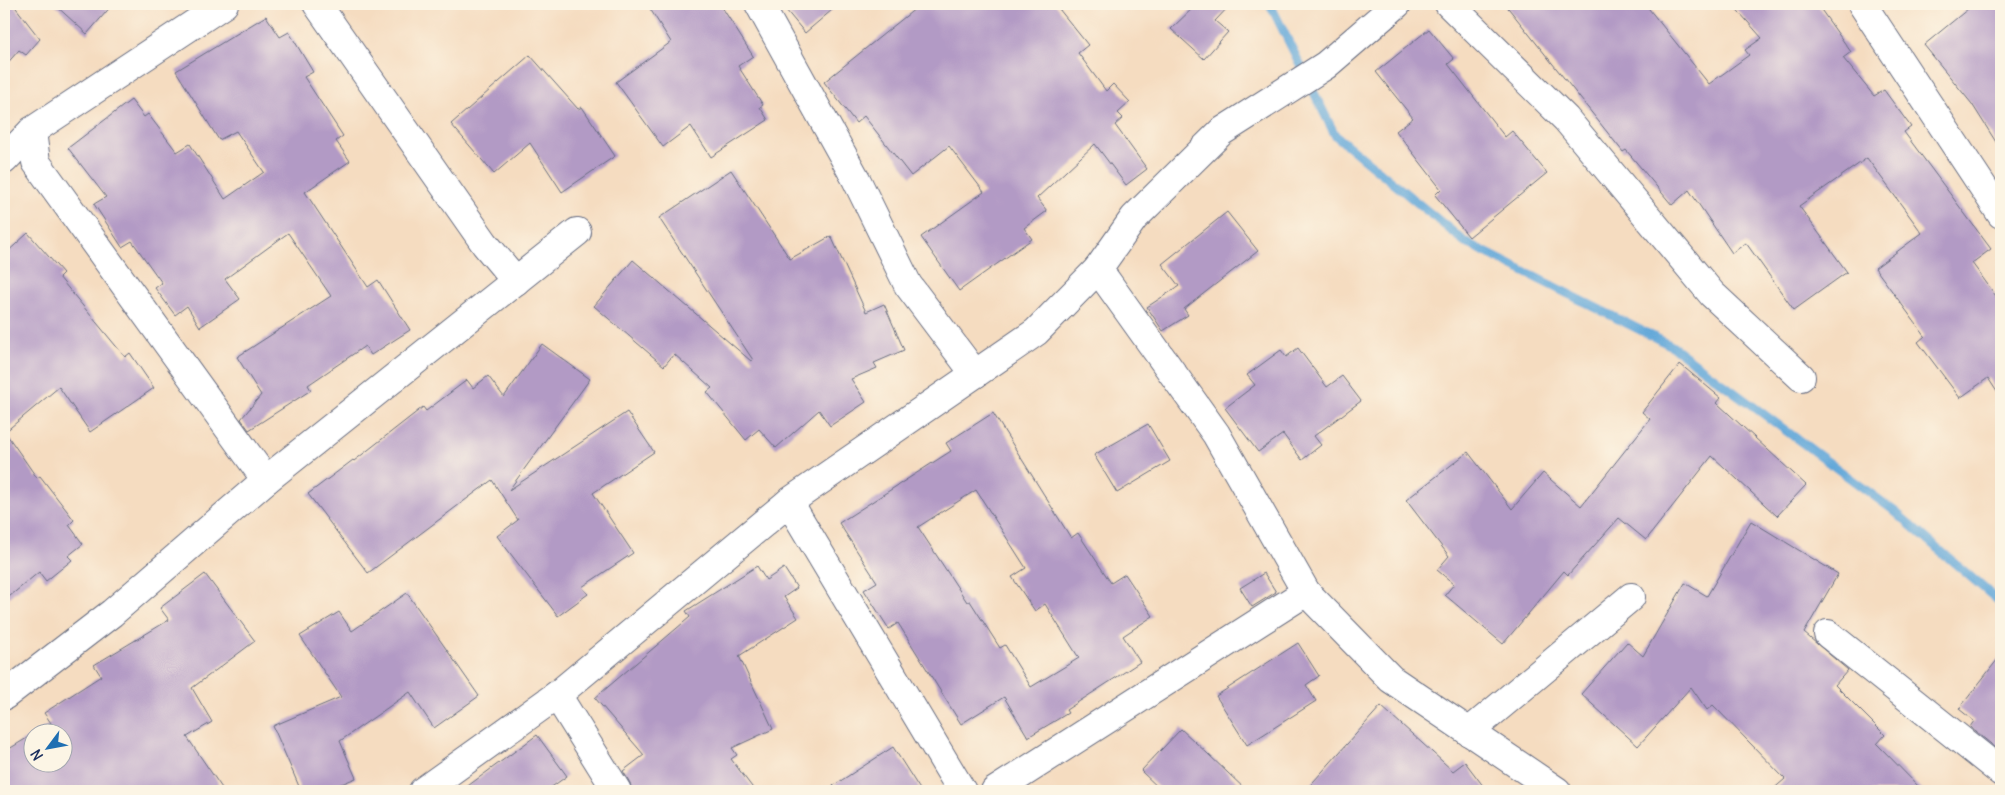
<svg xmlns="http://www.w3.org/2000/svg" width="2005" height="795" viewBox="0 0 2005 795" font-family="Delius,sans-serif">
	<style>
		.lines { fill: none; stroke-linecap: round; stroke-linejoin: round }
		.stream { stroke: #64a8d9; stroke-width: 9 }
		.building { fill: #b29ac5; fill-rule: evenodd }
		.minor-casing { stroke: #676c80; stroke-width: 30 }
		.minor { stroke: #fff; stroke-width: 28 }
	</style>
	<rect width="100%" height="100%" fill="#fcf5e5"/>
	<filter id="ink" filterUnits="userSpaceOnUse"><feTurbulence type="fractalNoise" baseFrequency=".02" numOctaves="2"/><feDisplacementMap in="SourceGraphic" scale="10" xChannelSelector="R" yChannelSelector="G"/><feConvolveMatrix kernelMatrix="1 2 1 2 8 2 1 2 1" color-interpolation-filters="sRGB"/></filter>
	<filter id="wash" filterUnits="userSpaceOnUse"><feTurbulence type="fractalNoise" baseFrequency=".0096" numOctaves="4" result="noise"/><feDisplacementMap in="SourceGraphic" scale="20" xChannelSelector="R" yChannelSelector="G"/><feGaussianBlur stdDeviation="1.12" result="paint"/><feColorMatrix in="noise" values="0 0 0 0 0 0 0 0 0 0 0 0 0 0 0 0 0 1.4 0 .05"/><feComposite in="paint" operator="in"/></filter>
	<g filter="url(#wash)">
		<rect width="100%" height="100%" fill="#f5dcc0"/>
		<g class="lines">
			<path class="stream" d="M 1270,4 L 1335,135 L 1465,242 L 1672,346 L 1893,510 L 2001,603"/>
		</g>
		<g id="blocks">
			<g class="building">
				<path d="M 4,4 L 13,4 L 40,39 L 26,55 L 19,50 L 4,67 Z"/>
				<path d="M 54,4 L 113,4 L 87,34 Z"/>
				<path d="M 647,4 L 720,4 L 753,56 L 738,66 L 763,105 L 760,107 L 768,120 L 711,157 L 691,126 L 663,147 L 616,82 L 671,42 Z"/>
				<path d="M 781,4 L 839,4 L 805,33 Z"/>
				<path d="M 921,4 L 1055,4 L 1088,45 L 1078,53 L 1106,91 L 1113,84 L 1130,102 L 1118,113 L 1123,118 L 1115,125 L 1147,169 L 1126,185 L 1095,144 L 1037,198 L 1047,211 L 1024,228 L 1032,239 L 959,291 L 921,237 L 984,192 L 949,146 L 911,176 L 864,116 L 856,123 L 824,82 Z"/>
				<path d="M 1197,4 L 1231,4 L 1215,21 L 1228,32 L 1204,59 L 1171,29 Z"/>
				<path d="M 1505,4 L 1645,4 L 1709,84 L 1749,55 L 1745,50 L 1762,38 L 1732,4 L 1817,4 L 1851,52 L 1843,58 L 1874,96 L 1884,90 L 1911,127 L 1904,132 L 1991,249 L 1972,263 L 2001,303 L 2001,398 L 1988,378 L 1960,398 L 1918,342 L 1925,336 L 1875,268 L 1922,233 L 1867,158 L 1799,206 L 1847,272 L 1794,310 L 1746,243 L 1732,253 L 1689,190 L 1672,205 L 1626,150 L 1623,152 Z"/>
				<path d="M 1974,4 L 2001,4 L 2001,150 L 1972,104 L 1924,45 Z"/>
				<path d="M 266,16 L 280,37 L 289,32 L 313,72 L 304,77 L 343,136 L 336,141 L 350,161 L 305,192 L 368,287 L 378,280 L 410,330 L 371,355 L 365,346 L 308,385 L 311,390 L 249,430 L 241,419 L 261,395 L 237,357 L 331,296 L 288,233 L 225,279 L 240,299 L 200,327 L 187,306 L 175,315 L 155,288 L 162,283 L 132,241 L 122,247 L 94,204 L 106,197 L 68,148 L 131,100 L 144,117 L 148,114 L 177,152 L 190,144 L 225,199 L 264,172 L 236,131 L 219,140 L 176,71 Z"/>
				<path d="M 1429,29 L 1454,59 L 1448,64 L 1505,137 L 1512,131 L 1547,173 L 1469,237 L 1435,195 L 1441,189 L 1396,131 L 1413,118 L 1376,72 Z"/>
				<path d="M 530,55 L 578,109 L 582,107 L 615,156 L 562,192 L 530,143 L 494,174 L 451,124 Z"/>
				<path d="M 731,170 L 790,259 L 831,236 L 866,312 L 884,304 L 904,350 L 874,363 L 877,368 L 851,379 L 866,402 L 830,426 L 819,410 L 776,448 L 759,429 L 746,440 L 707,392 L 712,388 L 674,354 L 664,366 L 594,306 L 633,260 L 751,361 L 753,360 L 659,218 Z"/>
				<path d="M 1227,212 L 1258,251 L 1184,309 L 1188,315 L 1163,331 L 1147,307 L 1179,286 L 1162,264 Z"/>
				<path d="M 28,233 L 63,273 L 59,277 L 125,357 L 130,353 L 154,388 L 90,432 L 59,387 L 5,432 L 37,478 L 40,476 L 74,520 L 69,525 L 83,544 L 68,556 L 72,560 L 46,581 L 39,572 L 4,601 L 4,255 Z"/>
				<path d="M 542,344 L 590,379 L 509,490 L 627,412 L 654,452 L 593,493 L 633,553 L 582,587 L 588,594 L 558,616 L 497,536 L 518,520 L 492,480 L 368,573 L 308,494 L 353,460 L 354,461 L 423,407 L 426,411 L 467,380 L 473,388 L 488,376 L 504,397 Z"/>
				<path d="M 1298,348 L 1327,387 L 1342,376 L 1361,401 L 1314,436 L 1321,445 L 1302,460 L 1283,434 L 1258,452 L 1225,408 L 1255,385 L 1247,375 L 1281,350 L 1286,357 Z"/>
				<path d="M 1680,364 L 1721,398 L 1717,403 L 1806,485 L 1777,516 L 1712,456 L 1646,540 L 1619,518 L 1568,575 L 1564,571 L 1503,644 L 1445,595 L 1454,584 L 1437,570 L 1449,556 L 1406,500 L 1468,452 L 1512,509 L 1543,473 L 1581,506 L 1650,419 L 1642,412 Z"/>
				<path d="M 993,413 L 1071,538 L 1078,533 L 1111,583 L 1125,574 L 1153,616 L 1123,636 L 1140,662 L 1066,710 L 1068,713 L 1028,737 L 1004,697 L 961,724 L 898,623 L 889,629 L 864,590 L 877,582 L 839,523 L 951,451 L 946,443 ZM 976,490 L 1026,568 L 1012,577 L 1035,611 L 1045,604 L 1079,658 L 1031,687 L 1005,645 L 1000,648 L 970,601 L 967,602 L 918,527 Z"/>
				<path d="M 1148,424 L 1170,461 L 1117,493 L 1094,455 Z"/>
				<path d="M 1751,521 L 1838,574 L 1804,633 L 1848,670 L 1835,685 L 1885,735 L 1877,744 L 1923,791 L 1771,791 L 1785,779 L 1713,705 L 1707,710 L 1691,687 L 1638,746 L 1581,694 L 1627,642 L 1643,656 L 1685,583 L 1707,596 Z"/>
				<path d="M 757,566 L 766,580 L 784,568 L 797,588 L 784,597 L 798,618 L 739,656 L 773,729 L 732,748 L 737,755 L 731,759 L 755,791 L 632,791 L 630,783 L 623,771 L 644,755 L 595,698 L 690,617 L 686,611 Z"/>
				<path d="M 1264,573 L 1276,592 L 1252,607 L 1240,588 Z"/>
				<path d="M 205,574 L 255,641 L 192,688 L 212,722 L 187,737 L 224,791 L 4,791 L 4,752 L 32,735 L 32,762 L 62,762 L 62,732 L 36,732 L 51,723 L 44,713 L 101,676 L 94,665 L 169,620 L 160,608 Z"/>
				<path d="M 407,593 L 479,696 L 434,728 L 410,692 L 340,741 L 356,778 L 324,791 L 301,791 L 273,726 L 341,697 L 300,636 L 339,612 L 352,631 Z"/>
				<path d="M 1298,643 L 1319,676 L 1306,685 L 1316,701 L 1247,745 L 1216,696 Z"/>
				<path d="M 2001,655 L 2001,752 L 1970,727 L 1974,721 L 1959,709 Z"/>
				<path d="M 1381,706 L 1453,771 L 1465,762 L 1487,791 L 1305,791 Z"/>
				<path d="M 1181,729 L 1208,754 L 1247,791 L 1162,791 L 1141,771 Z"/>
				<path d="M 537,735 L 567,776 L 546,791 L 461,791 Z"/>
				<path d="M 893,747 L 921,791 L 825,791 Z"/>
			</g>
		</g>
	</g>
	<g filter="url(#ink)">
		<use href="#blocks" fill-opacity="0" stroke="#676c80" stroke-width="1"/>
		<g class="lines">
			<g class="minor-casing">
				<g id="minor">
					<path d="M 317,4 L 485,244 L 516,281"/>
					<path d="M 759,4 L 856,179 L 908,285 L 975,374"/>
					<path d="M 1449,4 L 1566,119 L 1712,294 L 1801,377"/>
					<path d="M 1862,4 L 2001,214"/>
					<path d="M 32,131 L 36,162 L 266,480"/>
					<path d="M 4,160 L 32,131 L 224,4"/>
					<path d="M 1098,269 L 1216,434 L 1306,592 L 1391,679 L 1557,791"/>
					<path d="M 789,502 L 962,791"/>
					<path d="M 1828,634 L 2001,772"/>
					<path d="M 557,695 L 617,791"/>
					<path d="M 4,696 L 112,613 L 266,480 L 577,232"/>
					<path d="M 1469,732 L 1631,597"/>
					<path d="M 423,791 L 557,695 L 789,502 L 1036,332 L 1098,269 L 1134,218 L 1221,132 L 1326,65 L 1397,4"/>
					<path d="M 995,791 L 1306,592"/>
				</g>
			</g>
			<use href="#minor" class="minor"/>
		</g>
	</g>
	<rect width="2005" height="795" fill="none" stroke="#fcf5e5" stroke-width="20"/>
	<g transform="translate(48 748) rotate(238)"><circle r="24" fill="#fcf5e5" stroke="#a2a6af"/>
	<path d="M0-4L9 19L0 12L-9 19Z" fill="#1f6fb2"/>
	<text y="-8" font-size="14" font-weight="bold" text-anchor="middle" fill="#1b2f5e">N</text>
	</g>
</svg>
